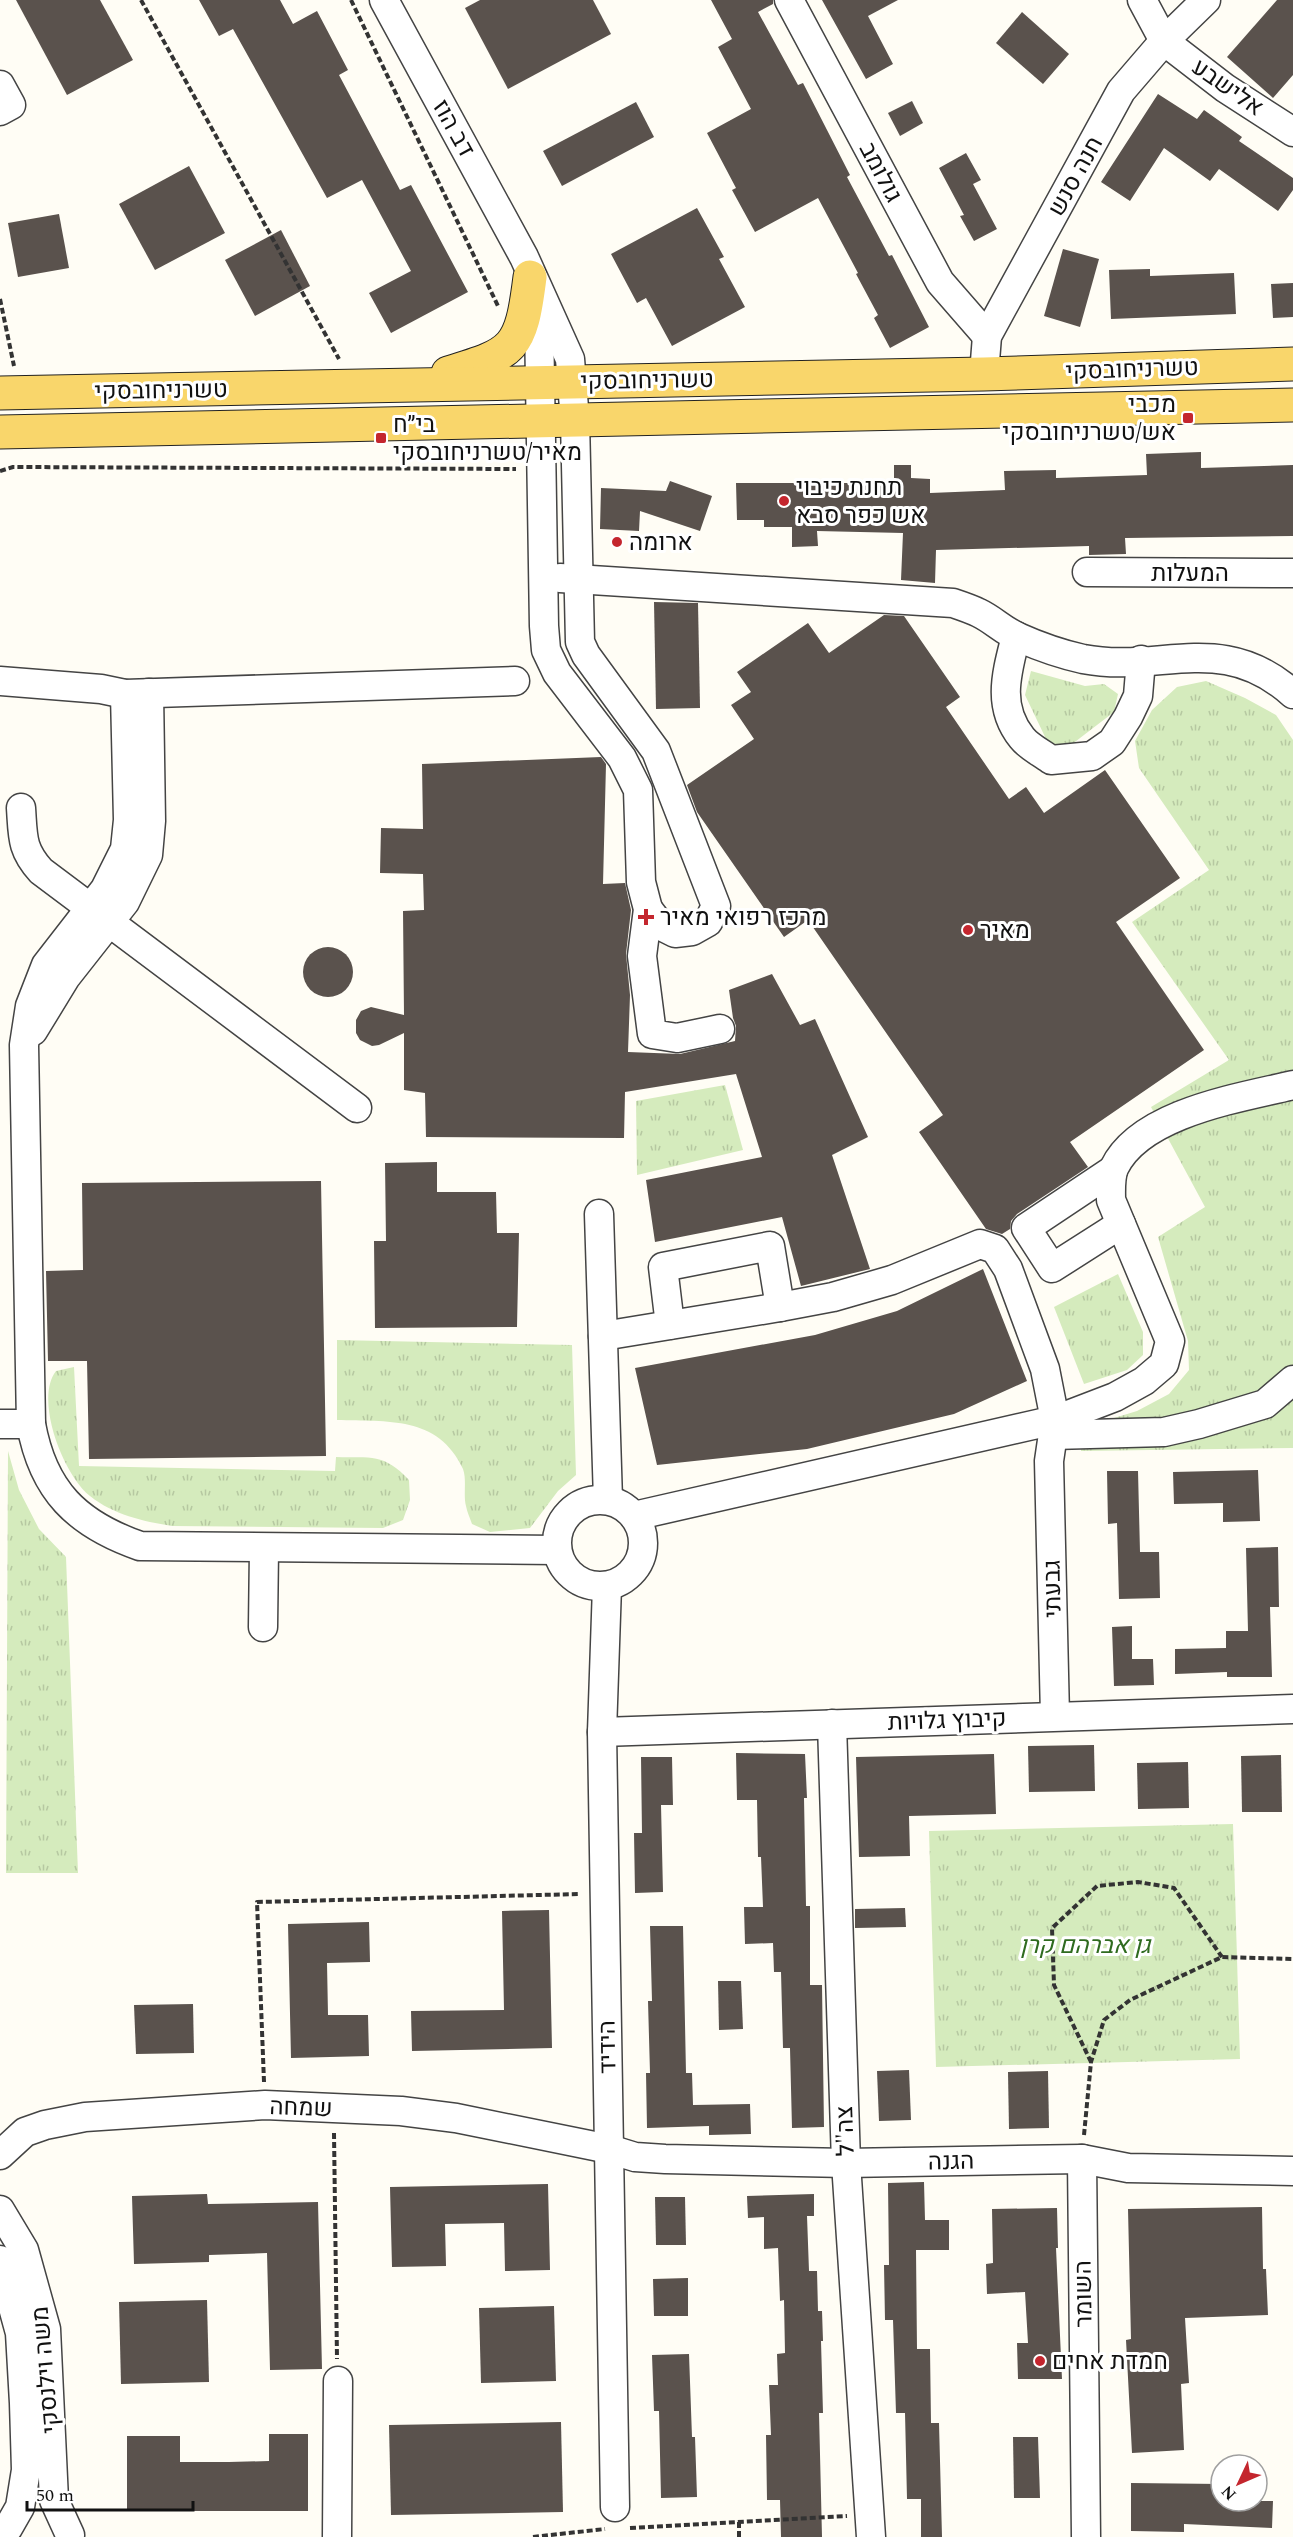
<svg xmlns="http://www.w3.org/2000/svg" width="1293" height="2537" viewBox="0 0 1293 2537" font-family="Spectral,Heebo,serif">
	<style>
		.grass { fill: url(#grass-tufts) }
		.building { fill: #5a524d }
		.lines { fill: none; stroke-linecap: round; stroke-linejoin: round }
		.minor-casing { stroke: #444; stroke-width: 31 }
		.major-casing { stroke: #222; stroke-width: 35 }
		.path { stroke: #333; stroke-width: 4; stroke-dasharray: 6 3; stroke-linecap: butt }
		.minor { stroke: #fff; stroke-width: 28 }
		.major { stroke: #f9d66b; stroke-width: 33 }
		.poi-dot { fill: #c4262e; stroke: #fff; stroke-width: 2 }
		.labels { text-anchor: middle; stroke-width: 6; stroke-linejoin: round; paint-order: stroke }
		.street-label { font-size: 24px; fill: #111; stroke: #fff }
		.poi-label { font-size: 24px; fill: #111; stroke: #fff; text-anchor: start }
		.park-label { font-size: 24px; font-style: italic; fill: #2f6b1f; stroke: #fff }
	</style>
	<defs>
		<pattern id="grass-tufts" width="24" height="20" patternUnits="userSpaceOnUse" patternTransform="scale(1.5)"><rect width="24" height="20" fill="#d5ebbd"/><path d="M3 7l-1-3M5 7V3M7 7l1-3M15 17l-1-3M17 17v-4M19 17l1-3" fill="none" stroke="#b6c8a1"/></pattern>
	</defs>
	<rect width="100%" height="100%" fill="#fffdf5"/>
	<g class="grass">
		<path d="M 1031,671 L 1085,686 L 1104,684 L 1118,694 L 1114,712 L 1067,748 L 1047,741 L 1025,695 Z"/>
		<path d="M 1206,681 L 1245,698 L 1276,715 L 1293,740 L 1293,1448 L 1081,1451 L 1081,1428 L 1137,1411 L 1169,1394 L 1189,1370 L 1188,1341 L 1158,1237 L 1205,1207 L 1151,1107 L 1229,1060 L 1132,922 L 1209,870 L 1139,768 L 1135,741 L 1152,710 L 1177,687 Z"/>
		<path d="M 725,1085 L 743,1150 L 637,1175 L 636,1101 Z"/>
		<path d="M 1118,1274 L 1143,1332 L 1143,1355 L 1127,1370 L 1084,1384 L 1054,1307 Z"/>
		<path d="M 337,1340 L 572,1345 L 576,1475 L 558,1491 L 530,1528 L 490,1532 L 472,1524 C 470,1518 467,1512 466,1506 C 463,1495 467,1480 463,1469 C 438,1415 387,1422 337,1420 Z"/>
		<path d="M 74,1367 L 79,1466 L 335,1471 L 336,1457 C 371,1458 384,1453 409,1480 L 410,1500 L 403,1520 L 383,1528 L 172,1526 C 142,1521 114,1515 90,1496 C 63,1475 34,1399 56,1371 Z"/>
		<path d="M 8,1451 L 19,1490 L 39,1529 L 66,1557 L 78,1873 L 6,1873 Z"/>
		<path d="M 1233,1824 L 1240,2059 L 936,2067 L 929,1831 Z"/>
	</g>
	<g class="building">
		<path d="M 16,0 L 100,0 L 133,60 L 67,95 Z"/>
		<path d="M 199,0 L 280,0 L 293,24 L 317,11 L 348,70 L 339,75 L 400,190 L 411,185 L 468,292 L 391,333 L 369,293 L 411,271 L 362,180 L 327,198 L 233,29 L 219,36 Z"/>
		<path d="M 480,0 L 593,0 L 611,34 L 508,89 L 465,8 Z"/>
		<path d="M 711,0 L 773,0 L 773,4 L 758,12 L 798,85 L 803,83 L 850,175 L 847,177 L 889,256 L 892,255 L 929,327 L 890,348 L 874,318 L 878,315 L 856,274 L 858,273 L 818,198 L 755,232 L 732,190 L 736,188 L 707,133 L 751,109 L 718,47 L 732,39 Z"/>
		<path d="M 822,0 L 898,0 L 868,16 L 893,64 L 866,79 Z"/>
		<path d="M 1277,0 L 1293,0 L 1293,75 L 1273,98 L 1227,57 Z"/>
		<path d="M 1022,12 L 1069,54 L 1043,84 L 996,43 Z"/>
		<path d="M 1158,94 L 1197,119 L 1204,110 L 1242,137 L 1239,141 L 1293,178 L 1293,190 L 1278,211 L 1219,169 L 1210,181 L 1164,148 L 1130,201 L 1101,182 Z"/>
		<path d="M 912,101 L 923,123 L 900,136 L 888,113 Z"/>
		<path d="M 636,102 L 654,137 L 562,186 L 543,151 Z"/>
		<path d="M 966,153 L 981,180 L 973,184 L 997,229 L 974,241 L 960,216 L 964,215 L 939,168 Z"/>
		<path d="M 189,166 L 225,233 L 155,270 L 119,204 Z"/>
		<path d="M 697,208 L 724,257 L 719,259 L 745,307 L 672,346 L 646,298 L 637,303 L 611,254 Z"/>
		<path d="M 59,214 L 69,268 L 18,277 L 8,223 Z"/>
		<path d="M 281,230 L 310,286 L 255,316 L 225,260 Z"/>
		<path d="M 1063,249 L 1099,259 L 1080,327 L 1044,316 Z"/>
		<path d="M 1150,269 L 1150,276 L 1234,273 L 1236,314 L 1111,319 L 1109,270 Z"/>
		<path d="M 1293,283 L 1293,317 L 1273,318 L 1271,284 Z"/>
		<path d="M 1201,452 L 1201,468 L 1293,465 L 1293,536 L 1125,538 L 1126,554 L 1089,555 L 1089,546 L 936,550 L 935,583 L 901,580 L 903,533 L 817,531 L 818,546 L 792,547 L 792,527 L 764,527 L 764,520 L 737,520 L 736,483 L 894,483 L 894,465 L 911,465 L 911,478 L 930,479 L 930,493 L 1005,490 L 1004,471 L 1056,470 L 1056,478 L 1147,475 L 1146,454 Z"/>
		<path d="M 670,481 L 712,496 L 700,531 L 640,511 L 639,531 L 600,529 L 601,488 L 666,491 Z"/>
		<path d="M 654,602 L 698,603 L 700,708 L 656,709 Z"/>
		<path d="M 884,615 L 904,616 L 960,697 L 946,707 L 1009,799 L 1026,787 L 1044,813 L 1105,770 L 1180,878 L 1116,922 L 1204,1050 L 1070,1142 L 1088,1167 L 1017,1214 L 1011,1221 L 1010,1229 L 1002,1234 L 986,1229 L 919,1132 L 943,1115 L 808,920 L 784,937 L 697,812 L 687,785 L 754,739 L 731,705 L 751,692 L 737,672 L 808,623 L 829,653 Z"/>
		<path d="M 601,757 L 606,764 L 603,884 L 625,883 L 631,910 L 626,954 L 630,995 L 628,1052 L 680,1054 L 735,1041 L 736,1026 L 733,1018 L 729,990 L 772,974 L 800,1025 L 815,1019 L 868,1137 L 832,1155 L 870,1269 L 801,1286 L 782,1217 L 655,1242 L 646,1180 L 762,1157 L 736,1074 L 625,1092 L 624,1138 L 426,1137 L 425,1093 L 404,1090 L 404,1033 L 379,1045 L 372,1046 L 360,1040 L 356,1033 L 356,1020 L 361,1011 L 371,1007 L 404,1015 L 403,911 L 424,910 L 423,874 L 380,873 L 381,828 L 423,829 L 422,764 Z"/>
		<circle cx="328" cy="972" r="25"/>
		<path d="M 437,1162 L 437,1192 L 496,1192 L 497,1233 L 519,1233 L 517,1327 L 375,1328 L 374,1241 L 386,1241 L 385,1163 Z"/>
		<path d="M 321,1181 L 326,1456 L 89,1459 L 87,1361 L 48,1361 L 46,1271 L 83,1270 L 82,1183 Z"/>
		<path d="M 983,1269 L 1027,1381 L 954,1414 L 807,1449 L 657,1465 L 635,1368 L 815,1335 L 897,1311 Z"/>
		<path d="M 1258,1470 L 1260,1521 L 1223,1522 L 1223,1503 L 1174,1504 L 1173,1472 Z"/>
		<path d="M 1107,1471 L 1138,1471 L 1140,1552 L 1159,1552 L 1160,1598 L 1119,1599 L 1117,1523 L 1108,1524 Z"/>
		<path d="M 1278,1547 L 1279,1607 L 1270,1607 L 1272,1677 L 1227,1677 L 1227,1672 L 1175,1674 L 1175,1649 L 1226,1648 L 1226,1631 L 1248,1631 L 1246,1548 Z"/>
		<path d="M 1132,1626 L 1132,1659 L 1153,1659 L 1154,1685 L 1114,1686 L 1112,1627 Z"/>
		<path d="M 1094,1745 L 1095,1791 L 1029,1792 L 1028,1746 Z"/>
		<path d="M 736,1753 L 805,1754 L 807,1798 L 804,1798 L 806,1906 L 810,1906 L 810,1985 L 822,1985 L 824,2127 L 792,2128 L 790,2048 L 783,2048 L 781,1972 L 774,1972 L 773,1943 L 745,1944 L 744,1907 L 763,1907 L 761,1857 L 758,1857 L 757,1800 L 737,1800 Z"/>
		<path d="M 994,1754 L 996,1814 L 909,1816 L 910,1856 L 859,1857 L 856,1757 Z"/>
		<path d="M 1281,1755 L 1282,1812 L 1242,1812 L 1241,1756 Z"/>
		<path d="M 641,1757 L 672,1757 L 673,1805 L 661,1805 L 663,1892 L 635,1893 L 634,1833 L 642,1833 Z"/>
		<path d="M 1188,1762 L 1189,1808 L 1138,1809 L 1137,1763 Z"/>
		<path d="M 905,1908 L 906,1927 L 855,1928 L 855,1909 Z"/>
		<path d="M 549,1910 L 552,2048 L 412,2051 L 411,2011 L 504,2010 L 502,1911 Z"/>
		<path d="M 369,1922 L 370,1962 L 327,1963 L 328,2015 L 368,2015 L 369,2056 L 291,2058 L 288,1924 Z"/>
		<path d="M 650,1926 L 683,1926 L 686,2073 L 692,2073 L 693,2105 L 750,2104 L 751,2134 L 709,2135 L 709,2126 L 647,2128 L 646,2073 L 650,2073 L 648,2001 L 652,2001 Z"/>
		<path d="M 718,1981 L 741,1981 L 743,2029 L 719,2030 Z"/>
		<path d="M 193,2004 L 194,2053 L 136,2054 L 134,2005 Z"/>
		<path d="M 909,2070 L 911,2120 L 879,2121 L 877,2071 Z"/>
		<path d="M 1048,2071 L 1049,2128 L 1009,2129 L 1008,2072 Z"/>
		<path d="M 924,2182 L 925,2220 L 949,2220 L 949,2250 L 916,2250 L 917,2349 L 930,2349 L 931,2423 L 939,2423 L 942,2537 L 921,2537 L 921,2499 L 907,2499 L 905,2413 L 896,2413 L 893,2320 L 885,2320 L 884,2265 L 889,2265 L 888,2183 Z"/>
		<path d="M 548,2184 L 550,2270 L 505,2271 L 504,2223 L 445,2224 L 446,2266 L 392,2267 L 390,2187 Z"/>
		<path d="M 207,2194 L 208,2204 L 318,2202 L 322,2369 L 270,2370 L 267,2253 L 209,2255 L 209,2262 L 134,2264 L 132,2196 Z"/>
		<path d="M 814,2194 L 814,2216 L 807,2216 L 809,2271 L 817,2271 L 818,2311 L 822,2311 L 823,2341 L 821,2341 L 823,2413 L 819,2413 L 822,2537 L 781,2537 L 780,2500 L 767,2500 L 766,2435 L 771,2435 L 769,2385 L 778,2385 L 777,2354 L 785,2353 L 784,2300 L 780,2301 L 778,2248 L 764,2249 L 764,2217 L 748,2218 L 747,2196 Z"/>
		<path d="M 655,2197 L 685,2197 L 686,2245 L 656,2245 Z"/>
		<path d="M 1262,2207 L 1263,2269 L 1266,2269 L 1268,2315 L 1185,2318 L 1189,2383 L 1181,2384 L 1184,2450 L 1132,2453 L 1126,2340 L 1131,2339 L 1128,2209 Z"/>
		<path d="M 1057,2208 L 1058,2248 L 1056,2248 L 1062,2379 L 1018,2379 L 1017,2343 L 1028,2343 L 1025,2292 L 987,2294 L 986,2264 L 993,2263 L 992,2209 Z"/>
		<path d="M 688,2278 L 688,2316 L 654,2316 L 653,2279 Z"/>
		<path d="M 207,2300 L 209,2382 L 121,2384 L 119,2302 Z"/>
		<path d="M 554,2306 L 556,2381 L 481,2383 L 479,2308 Z"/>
		<path d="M 689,2354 L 692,2437 L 695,2437 L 697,2497 L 661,2498 L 659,2411 L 654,2411 L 652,2355 Z"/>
		<path d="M 561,2422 L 563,2512 L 391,2515 L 389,2425 Z"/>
		<path d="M 269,2434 L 308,2434 L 308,2511 L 127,2511 L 127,2436 L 180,2436 L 180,2462 L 229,2462 L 269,2461 Z"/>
		<path d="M 1013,2437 L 1038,2437 L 1040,2498 L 1014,2498 Z"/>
		<path d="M 1131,2483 L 1221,2484 L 1221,2501 L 1273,2501 L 1272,2528 L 1184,2524 L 1184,2532 L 1131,2531 Z"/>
	</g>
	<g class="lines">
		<g class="minor-casing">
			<g id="minor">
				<path d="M 384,0 L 524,257 L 570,359 L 575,420 L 580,642 L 586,655 L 656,751 L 716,906 L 708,922 L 692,931 L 675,933 L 661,926 L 648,909"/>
				<path d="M 789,0 L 940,282 L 987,336"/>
				<path d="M 1142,0 L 1164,41 L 1225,88 L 1293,132"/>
				<path d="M 0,85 L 11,105 L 0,111"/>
				<path d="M 536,299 L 539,320 L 544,626 L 546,650 L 557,673 L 622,758 L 638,790 L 641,882 L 648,909 L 642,956 L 652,1034 L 677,1038 L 720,1029"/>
				<path d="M 984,374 L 987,336 L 1121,91 L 1164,41 L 1206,0"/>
				<path d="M 1087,572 L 1293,573"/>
				<path d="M 560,578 L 953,603 C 962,606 971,609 979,613 C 992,619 1004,631 1018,637 C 1038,646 1061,654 1083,659 C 1161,674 1222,630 1293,694"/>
				<path d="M 1016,636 C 1007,672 996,706 1022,738 C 1029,747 1042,753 1051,760 L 1092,756 L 1112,742 L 1128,717 L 1138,696 L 1141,660"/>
				<path d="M 0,681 L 101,689 L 125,694 L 515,681"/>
				<path d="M 125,694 L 128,820 L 125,849 L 105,889 L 46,965 L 30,1006 L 24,1045 L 31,1424 C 43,1491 77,1524 140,1546 L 557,1550"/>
				<path d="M 21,808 C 23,836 21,849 41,871 L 357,1108"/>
				<path d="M 33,1031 L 66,977 L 125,902 L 148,855 L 151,821 L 149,693"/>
				<path d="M 1113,1170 L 1026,1228 L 1052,1268 L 1121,1224"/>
				<path d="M 599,1214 L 608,1500"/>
				<path d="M 780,1307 L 833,1297 L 892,1280 L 980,1244 L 995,1249 L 1008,1269 L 1045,1369 L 1055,1420 L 1049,1461 L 1055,1716"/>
				<path d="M 603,1336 L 780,1307 L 770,1246 L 663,1267 L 670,1325"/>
				<path d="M 0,1424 L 31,1424"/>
				<path d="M 1053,1435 L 1164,1432 L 1199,1424 L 1265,1404 L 1293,1380"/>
				<circle cx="600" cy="1543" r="43"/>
				<path d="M 634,1516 L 1055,1420 L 1115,1397 L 1144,1381 L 1164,1364 L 1170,1341 L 1111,1200 C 1111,1190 1110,1178 1114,1168 C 1140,1113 1239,1098 1293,1085"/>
				<path d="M 607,1586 L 602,1732 L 615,2507"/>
				<path d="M 263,1627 L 264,1549"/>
				<path d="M 832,1724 L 846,2163 L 871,2537"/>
				<path d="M 602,1732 L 1293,1709"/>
				<path d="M 0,2155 L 25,2132 L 45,2125 L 85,2117 L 265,2105 L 401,2111 L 456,2118 L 609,2149 L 635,2157 L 665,2159 L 846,2163 L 1082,2159 L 1128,2168 L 1293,2171"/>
				<path d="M 1082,2159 L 1086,2537"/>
				<path d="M 0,2210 L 24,2250 L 46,2329 L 54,2500 L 70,2535"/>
				<path d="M 0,2260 L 20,2333 L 24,2403 L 26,2470 L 20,2507 L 8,2528"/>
				<path d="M 337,2537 L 338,2381"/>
			</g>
		</g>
		<g class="major-casing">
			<g id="major">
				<path d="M 448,373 C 515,353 521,349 530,277"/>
				<path d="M 0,393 L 984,374 L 1293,364"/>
				<path d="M 0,432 L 1293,405"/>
			</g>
		</g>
		<g class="path">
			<path d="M 141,0 L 339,359"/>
			<path d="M 351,0 L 498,306"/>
			<path d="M 0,299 L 14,366"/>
			<path d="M 0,471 L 13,467 L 516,469"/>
			<path d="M 1091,2062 L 1054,1985 L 1052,1928 L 1097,1886 L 1138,1882 L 1174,1888 L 1222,1957"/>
			<path d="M 264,2082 L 257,1902 L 580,1894"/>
			<path d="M 334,2133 L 337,2359"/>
			<path d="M 1084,2135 L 1091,2062 L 1104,2020 L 1130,2000 L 1222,1957 L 1293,1959"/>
			<path d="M 739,2522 L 739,2537"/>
			<path d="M 630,2528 L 847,2516"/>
			<path d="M 533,2537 L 605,2529"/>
		</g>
		<use href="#minor" class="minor"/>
		<use href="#major" class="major"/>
	</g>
	<g class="poi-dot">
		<rect x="1182" y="412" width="12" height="12" rx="3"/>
		<rect x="375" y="432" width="12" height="12" rx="3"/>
		<circle cx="784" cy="501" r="6"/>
		<circle cx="617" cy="542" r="6"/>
		<path d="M643 908h6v6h6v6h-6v6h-6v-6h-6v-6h6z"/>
		<circle cx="968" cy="930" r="6"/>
		<circle cx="1040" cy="2361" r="6"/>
	</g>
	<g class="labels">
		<g class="street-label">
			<text transform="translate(1228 87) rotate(35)" y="8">אלישבע</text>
			<text transform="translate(454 128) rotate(61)" y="8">דב הוז</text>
			<text transform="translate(881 172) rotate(62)" y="8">גולומב</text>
			<text transform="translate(1075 176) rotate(-61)" y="8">חנה סנש</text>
			<text transform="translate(1132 369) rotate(-2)" y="8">טשרניחובסקי</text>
			<text transform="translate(647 380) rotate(-1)" y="8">טשרניחובסקי</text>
			<text transform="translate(161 390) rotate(-1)" y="8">טשרניחובסקי</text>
			<text x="1190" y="581">המעלות</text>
			<text transform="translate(1052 1589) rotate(-91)" y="8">גבעתי</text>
			<text transform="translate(947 1720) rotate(-2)" y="8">קיבוץ גלויות</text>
			<text transform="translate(607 2047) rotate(-91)" y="8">הידיד</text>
			<text transform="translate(301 2107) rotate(2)" y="8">שמחה</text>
			<text transform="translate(845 2131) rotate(-92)" y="8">צה"ל</text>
			<text transform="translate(951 2161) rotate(-1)" y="8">הגנה</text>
			<text transform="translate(1083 2294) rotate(-91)" y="8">השומר</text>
			<text transform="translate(45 2370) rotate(-95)" y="8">משה וילנסקי</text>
		</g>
		<g class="poi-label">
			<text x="1176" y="412" text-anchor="end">מכבי<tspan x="1176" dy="28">אש/טשרניחובסקי</tspan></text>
			<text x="393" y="432">בי״ח<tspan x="393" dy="28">מאיר/טשרניחובסקי</tspan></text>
			<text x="796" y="495">תחנת כיבוי<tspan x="796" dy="28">אש כפר סבא</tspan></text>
			<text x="629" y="550">ארומה</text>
			<text x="660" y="925">מרכז רפואי מאיר</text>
			<text x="980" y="938">מאיר</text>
			<text x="1052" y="2369">חמדת אחים</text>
		</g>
		<g class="park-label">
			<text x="1085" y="1953">גן אברהם קרן</text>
		</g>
	</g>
	<g transform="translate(1239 2483) rotate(226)"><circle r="28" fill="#ffffff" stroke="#a0a0a0" stroke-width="1.5"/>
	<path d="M0-4.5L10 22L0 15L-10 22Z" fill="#c4262e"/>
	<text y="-9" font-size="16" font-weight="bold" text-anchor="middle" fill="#111111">N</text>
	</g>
	<path d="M27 2501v9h166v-9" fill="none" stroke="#111111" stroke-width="3"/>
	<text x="36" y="2501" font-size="18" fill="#111111" stroke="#ffffff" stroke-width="4.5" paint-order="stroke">50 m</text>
</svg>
